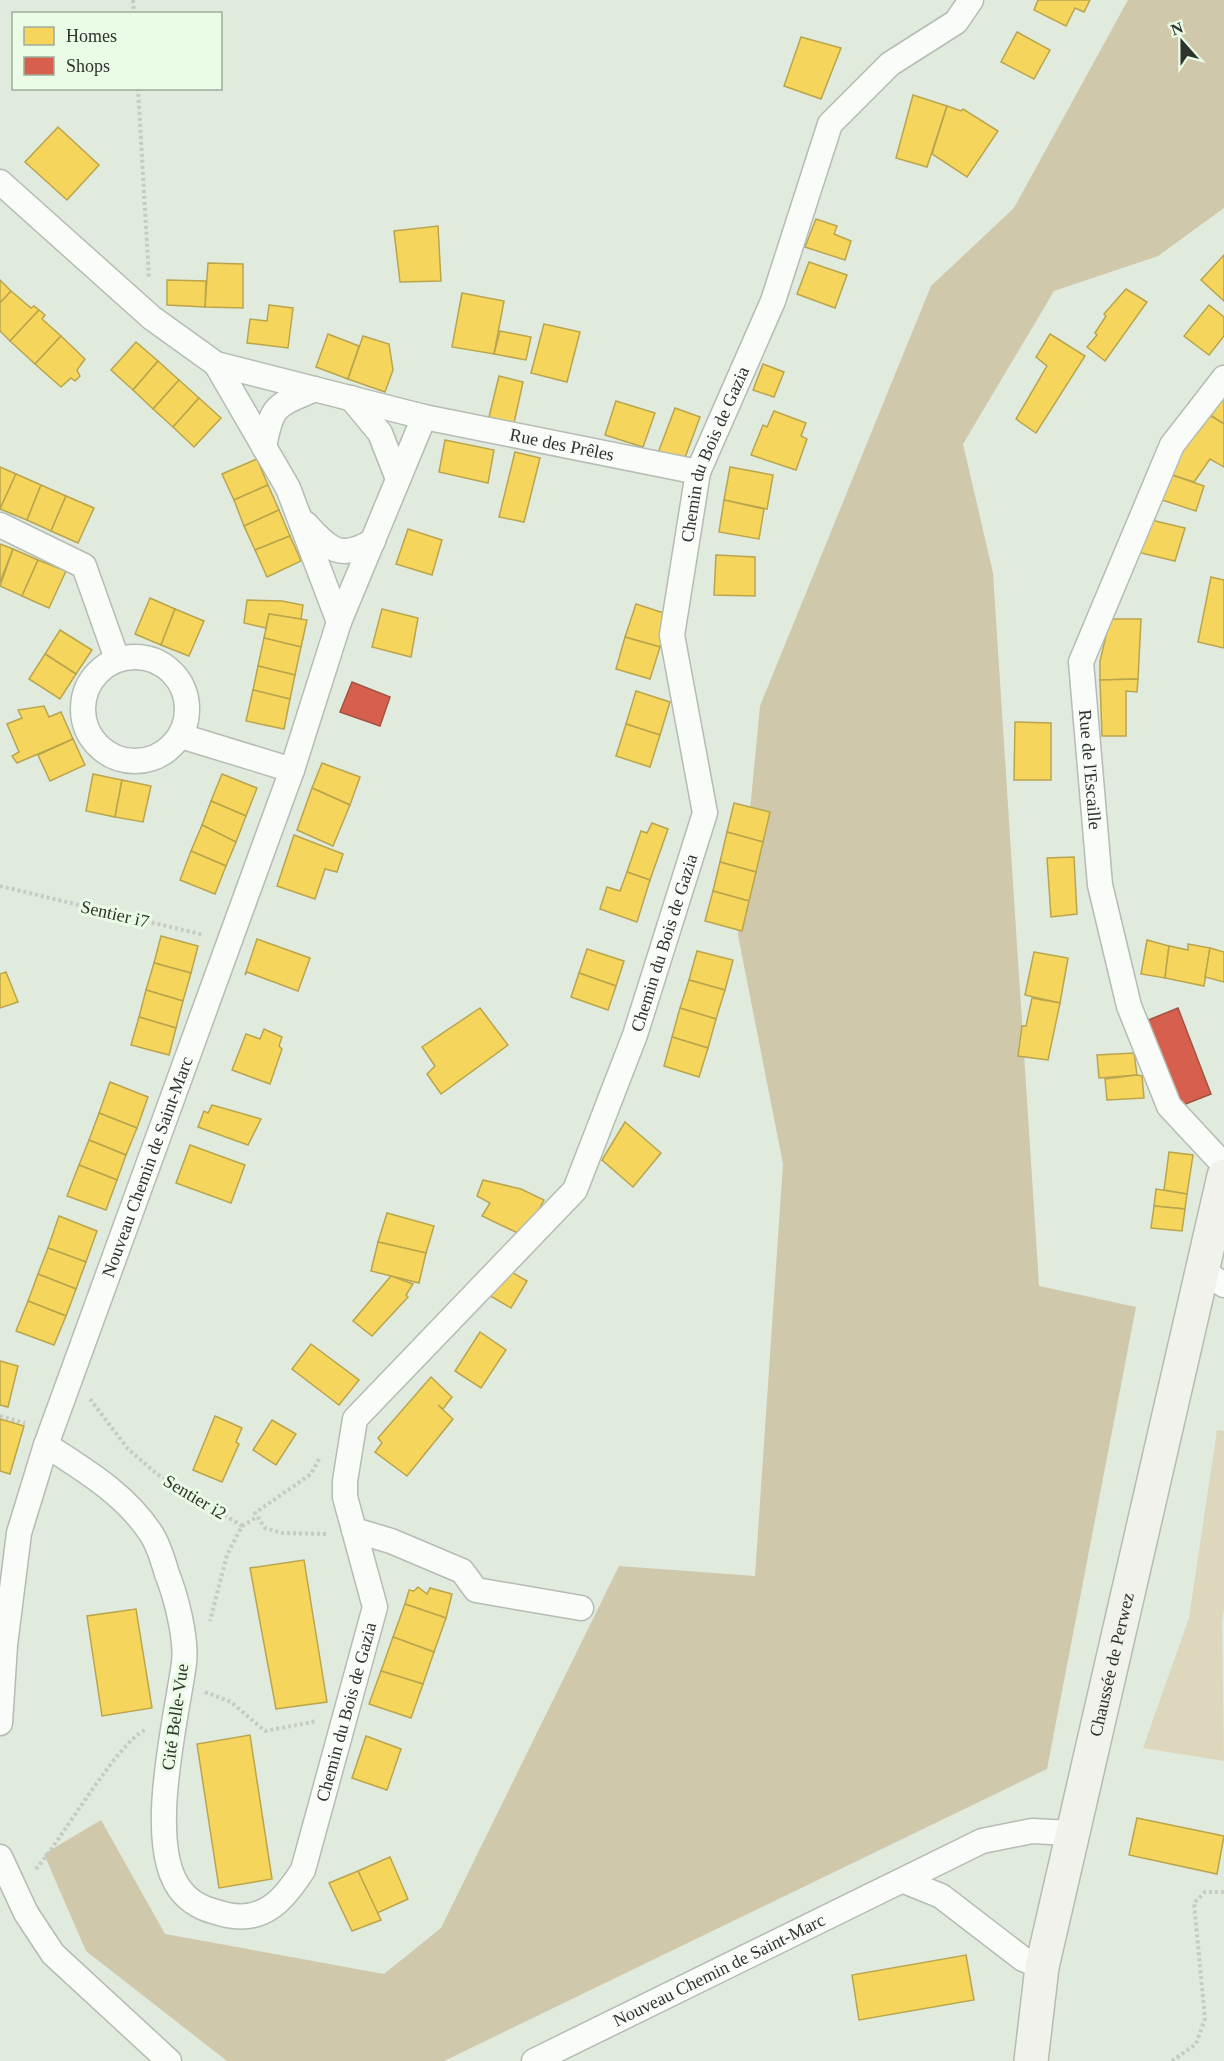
<svg xmlns="http://www.w3.org/2000/svg" width="1224" height="2061" viewBox="0 0 1224 2061" font-family="Georgia,serif">
	<style>
		.green { fill: #dcd7bd }
		.forest { fill: #cfc8aa }
		.homes { fill: #f6d55c; stroke: #b9a54d; stroke-width: 1.5 }
		.shops { fill: #d6604d; stroke: #a35343; stroke-width: 1.5 }
		.lines { fill: none; stroke-linecap: round; stroke-linejoin: round }
		.minor-casing { stroke: #b5bcb3; stroke-width: 27 }
		.secondary-casing { stroke: #b5bcb3; stroke-width: 36 }
		.path { stroke: #c7cbc6; stroke-width: 4; stroke-dasharray: 3 3; stroke-linecap: butt }
		.minor { stroke: #fafcfa; stroke-width: 24 }
		.secondary { stroke: #f0f2eb; stroke-width: 33 }
		.labels { text-anchor: middle; stroke-width: 6; stroke-linejoin: round; paint-order: stroke }
		.street-label { font-size: 18px; fill: #2c342b; stroke: #eafce6 }
	</style>
	<rect width="100%" height="100%" fill="#e0eadd"/>
	<path class="green" d="M 1217,1430 L 1224,1431 L 1224,1609 L 1222,1622 L 1224,1761 L 1143,1748 L 1189,1618 Z"/>
	<path class="forest" d="M 1128,0 L 1224,0 L 1224,208 L 1158,256 L 1054,291 L 963,444 L 993,573 L 1039,1286 L 1136,1307 L 1047,1769 L 444,2061 L 227,2061 L 86,1951 L 44,1854 L 101,1820 L 165,1934 L 384,1974 L 441,1928 L 619,1566 L 755,1576 L 783,1164 L 738,935 L 760,706 L 931,286 L 1014,208 Z"/>
	<g class="homes">
		<path d="M 1038,0 L 1090,0 L 1084,12 L 1075,8 L 1066,26 L 1034,10 Z"/>
		<path d="M 1017,32 L 1050,50 L 1034,79 L 1001,62 Z"/>
		<path d="M 801,37 L 841,48 L 821,99 L 784,86 Z"/>
		<path d="M 913,95 L 947,106 L 927,167 L 896,158 Z"/>
		<path d="M 947,106 L 961,111 L 963,109 L 998,131 L 967,177 L 932,154 Z"/>
		<path d="M 58,127 L 99,165 L 67,200 L 25,162 Z"/>
		<path d="M 816,219 L 837,226 L 834,234 L 851,241 L 845,260 L 805,247 Z"/>
		<path d="M 438,226 L 441,281 L 400,282 L 394,231 Z"/>
		<path d="M 1224,255 L 1224,301 L 1201,280 Z"/>
		<path d="M 809,262 L 847,275 L 835,308 L 797,294 Z"/>
		<path d="M 208,263 L 243,264 L 243,308 L 205,307 Z"/>
		<path d="M 0,280 L 11,291 L 0,303 Z"/>
		<path d="M 167,280 L 206,281 L 205,307 L 167,305 Z"/>
		<path d="M 1126,289 L 1147,302 L 1105,361 L 1087,347 L 1097,335 L 1095,333 L 1106,316 L 1104,314 Z"/>
		<path d="M 11,291 L 31,308 L 34,306 L 39,310 L 10,341 L 0,331 L 0,303 Z"/>
		<path d="M 462,293 L 504,301 L 494,354 L 452,347 Z"/>
		<path d="M 269,305 L 293,308 L 288,348 L 247,343 L 250,319 L 267,321 Z"/>
		<path d="M 1209,305 L 1224,317 L 1224,336 L 1209,355 L 1184,336 Z"/>
		<path d="M 39,310 L 45,315 L 42,319 L 61,336 L 35,364 L 10,341 Z"/>
		<path d="M 544,324 L 580,332 L 567,382 L 531,373 Z"/>
		<path d="M 500,331 L 531,337 L 526,360 L 494,354 Z"/>
		<path d="M 328,334 L 359,346 L 348,379 L 316,367 Z"/>
		<path d="M 1050,334 L 1085,356 L 1036,433 L 1016,419 L 1047,366 L 1036,357 Z"/>
		<path d="M 61,336 L 85,359 L 77,370 L 80,376 L 75,381 L 71,378 L 61,387 L 35,364 Z"/>
		<path d="M 363,336 L 389,344 L 393,370 L 385,392 L 348,379 Z"/>
		<path d="M 136,342 L 158,361 L 133,390 L 111,370 Z"/>
		<path d="M 158,361 L 179,380 L 153,409 L 133,390 Z"/>
		<path d="M 763,364 L 784,372 L 774,397 L 753,390 Z"/>
		<path d="M 499,376 L 523,382 L 514,423 L 489,417 Z"/>
		<path d="M 179,380 L 199,398 L 173,427 L 153,409 Z"/>
		<path d="M 1215,395 L 1224,400 L 1224,424 L 1205,412 Z"/>
		<path d="M 199,398 L 221,418 L 194,447 L 173,427 Z"/>
		<path d="M 616,401 L 655,413 L 643,447 L 605,435 Z"/>
		<path d="M 675,408 L 700,417 L 683,463 L 658,453 Z"/>
		<path d="M 774,411 L 806,423 L 801,436 L 807,439 L 796,470 L 751,455 L 763,425 L 767,427 Z"/>
		<path d="M 1205,412 L 1224,424 L 1224,467 L 1210,459 L 1194,482 L 1166,473 Z"/>
		<path d="M 445,440 L 494,450 L 488,483 L 439,472 Z"/>
		<path d="M 515,452 L 540,458 L 524,522 L 499,517 Z"/>
		<path d="M 257,459 L 268,485 L 234,500 L 222,474 Z"/>
		<path d="M 0,467 L 16,474 L 0,509 Z"/>
		<path d="M 730,467 L 773,475 L 767,509 L 724,500 Z"/>
		<path d="M 1166,473 L 1204,486 L 1196,511 L 1159,499 Z"/>
		<path d="M 16,474 L 41,485 L 27,520 L 0,509 Z"/>
		<path d="M 41,485 L 66,496 L 51,531 L 27,520 Z"/>
		<path d="M 268,485 L 279,510 L 244,526 L 234,500 Z"/>
		<path d="M 66,496 L 94,508 L 78,543 L 51,531 Z"/>
		<path d="M 724,500 L 764,509 L 759,539 L 719,532 Z"/>
		<path d="M 279,510 L 290,536 L 255,550 L 244,526 Z"/>
		<path d="M 1143,518 L 1185,528 L 1175,561 L 1133,551 Z"/>
		<path d="M 408,529 L 442,540 L 432,575 L 396,564 Z"/>
		<path d="M 290,536 L 301,561 L 267,577 L 255,550 Z"/>
		<path d="M 0,544 L 13,549 L 0,582 Z"/>
		<path d="M 13,549 L 38,560 L 22,596 L 0,586 Z"/>
		<path d="M 716,555 L 755,557 L 755,596 L 714,595 Z"/>
		<path d="M 38,560 L 66,571 L 49,608 L 22,596 Z"/>
		<path d="M 1211,577 L 1224,580 L 1224,648 L 1198,642 Z"/>
		<path d="M 150,598 L 175,609 L 161,645 L 135,634 Z"/>
		<path d="M 247,600 L 282,601 L 303,605 L 301,619 L 269,614 L 266,628 L 244,623 Z"/>
		<path d="M 636,604 L 670,615 L 660,647 L 625,637 Z"/>
		<path d="M 175,609 L 204,621 L 189,656 L 161,645 Z"/>
		<path d="M 382,609 L 418,618 L 411,657 L 372,647 Z"/>
		<path d="M 269,614 L 307,620 L 301,647 L 264,638 Z"/>
		<path d="M 1110,619 L 1141,619 L 1138,679 L 1100,680 L 1100,661 Z"/>
		<path d="M 60,630 L 92,650 L 76,674 L 45,654 Z"/>
		<path d="M 625,637 L 660,647 L 650,679 L 616,669 Z"/>
		<path d="M 264,638 L 301,647 L 295,675 L 258,666 Z"/>
		<path d="M 45,654 L 76,674 L 60,699 L 29,679 Z"/>
		<path d="M 258,666 L 295,675 L 290,699 L 253,690 Z"/>
		<path d="M 1138,679 L 1137,692 L 1126,691 L 1126,736 L 1102,736 L 1100,680 Z"/>
		<path d="M 253,690 L 290,699 L 284,729 L 246,721 Z"/>
		<path d="M 636,691 L 670,702 L 660,735 L 626,724 Z"/>
		<path d="M 44,706 L 49,717 L 61,712 L 73,739 L 17,763 L 12,756 L 19,752 L 7,724 L 22,718 L 18,710 Z"/>
		<path d="M 1015,722 L 1051,723 L 1051,780 L 1014,780 Z"/>
		<path d="M 626,724 L 660,735 L 650,767 L 616,756 Z"/>
		<path d="M 73,739 L 85,765 L 50,781 L 38,755 Z"/>
		<path d="M 322,763 L 360,777 L 350,805 L 312,788 Z"/>
		<path d="M 93,774 L 122,780 L 115,817 L 86,811 Z"/>
		<path d="M 222,774 L 257,788 L 246,816 L 211,801 Z"/>
		<path d="M 122,780 L 151,786 L 143,822 L 115,817 Z"/>
		<path d="M 312,788 L 350,805 L 333,846 L 297,830 Z"/>
		<path d="M 211,801 L 246,816 L 236,842 L 202,825 Z"/>
		<path d="M 734,803 L 770,812 L 763,842 L 727,832 Z"/>
		<path d="M 652,823 L 668,829 L 650,880 L 627,872 L 641,831 L 647,833 Z"/>
		<path d="M 202,825 L 236,842 L 226,866 L 191,851 Z"/>
		<path d="M 727,832 L 763,842 L 756,872 L 720,862 Z"/>
		<path d="M 294,835 L 343,854 L 337,872 L 325,869 L 315,899 L 277,886 Z"/>
		<path d="M 191,851 L 226,866 L 215,894 L 180,880 Z"/>
		<path d="M 1074,857 L 1077,914 L 1051,917 L 1047,858 Z"/>
		<path d="M 720,862 L 756,872 L 749,901 L 713,891 Z"/>
		<path d="M 627,872 L 650,880 L 637,922 L 600,909 L 607,887 L 620,891 Z"/>
		<path d="M 713,891 L 749,901 L 742,931 L 705,921 Z"/>
		<path d="M 161,936 L 198,946 L 191,973 L 154,963 Z"/>
		<path d="M 257,939 L 310,958 L 298,991 L 247,972 L 245,975 Z"/>
		<path d="M 1147,940 L 1169,946 L 1165,978 L 1141,974 Z"/>
		<path d="M 1188,944 L 1210,948 L 1204,986 L 1165,978 L 1169,946 L 1188,950 Z"/>
		<path d="M 1210,948 L 1224,952 L 1224,982 L 1205,977 Z"/>
		<path d="M 587,949 L 624,961 L 616,986 L 579,973 Z"/>
		<path d="M 697,951 L 733,960 L 725,990 L 689,980 Z"/>
		<path d="M 1034,952 L 1068,958 L 1060,1003 L 1025,995 Z"/>
		<path d="M 154,963 L 191,973 L 183,1001 L 146,990 Z"/>
		<path d="M 6,972 L 18,1002 L 0,1008 L 0,974 Z"/>
		<path d="M 579,973 L 616,986 L 608,1010 L 571,997 Z"/>
		<path d="M 689,980 L 725,990 L 716,1019 L 680,1008 Z"/>
		<path d="M 146,990 L 183,1001 L 176,1028 L 139,1017 Z"/>
		<path d="M 1032,998 L 1060,1003 L 1048,1060 L 1018,1056 L 1022,1026 L 1026,1026 Z"/>
		<path d="M 480,1008 L 508,1045 L 441,1094 L 427,1074 L 435,1066 L 422,1047 Z"/>
		<path d="M 680,1008 L 716,1019 L 708,1048 L 672,1037 Z"/>
		<path d="M 139,1017 L 176,1028 L 169,1055 L 131,1045 Z"/>
		<path d="M 264,1029 L 282,1037 L 279,1046 L 282,1049 L 270,1084 L 232,1070 L 246,1034 L 260,1039 Z"/>
		<path d="M 672,1037 L 708,1048 L 699,1077 L 664,1066 Z"/>
		<path d="M 1134,1053 L 1137,1075 L 1099,1078 L 1097,1055 Z"/>
		<path d="M 1137,1075 L 1142,1076 L 1144,1098 L 1107,1100 L 1105,1079 Z"/>
		<path d="M 110,1082 L 148,1097 L 137,1128 L 99,1113 Z"/>
		<path d="M 212,1105 L 261,1119 L 248,1145 L 198,1127 L 204,1111 L 208,1113 Z"/>
		<path d="M 99,1113 L 137,1128 L 126,1155 L 89,1140 Z"/>
		<path d="M 625,1122 L 661,1153 L 633,1187 L 602,1160 Z"/>
		<path d="M 89,1140 L 126,1155 L 117,1180 L 79,1165 Z"/>
		<path d="M 190,1145 L 245,1165 L 231,1203 L 176,1183 Z"/>
		<path d="M 1169,1152 L 1193,1155 L 1187,1194 L 1164,1190 Z"/>
		<path d="M 79,1165 L 117,1180 L 106,1210 L 67,1196 Z"/>
		<path d="M 483,1180 L 521,1189 L 544,1200 L 524,1236 L 482,1216 L 490,1203 L 477,1196 Z"/>
		<path d="M 1156,1189 L 1187,1194 L 1185,1209 L 1154,1206 Z"/>
		<path d="M 1154,1206 L 1185,1209 L 1182,1231 L 1151,1228 Z"/>
		<path d="M 387,1213 L 434,1226 L 426,1253 L 378,1242 Z"/>
		<path d="M 59,1216 L 97,1231 L 86,1262 L 48,1248 Z"/>
		<path d="M 378,1242 L 426,1253 L 419,1283 L 371,1271 Z"/>
		<path d="M 48,1248 L 86,1262 L 76,1289 L 38,1274 Z"/>
		<path d="M 503,1267 L 527,1281 L 511,1308 L 487,1294 Z"/>
		<path d="M 38,1274 L 76,1289 L 66,1316 L 28,1301 Z"/>
		<path d="M 391,1276 L 413,1284 L 406,1295 L 408,1297 L 372,1336 L 353,1321 Z"/>
		<path d="M 28,1301 L 66,1316 L 54,1345 L 16,1331 Z"/>
		<path d="M 480,1332 L 506,1350 L 481,1388 L 455,1371 Z"/>
		<path d="M 311,1344 L 359,1380 L 339,1405 L 292,1369 Z"/>
		<path d="M 0,1361 L 18,1366 L 8,1407 L 0,1405 Z"/>
		<path d="M 431,1377 L 452,1397 L 443,1409 L 438,1405 L 453,1419 L 407,1476 L 375,1452 L 382,1443 L 378,1438 Z"/>
		<path d="M 215,1416 L 242,1428 L 236,1442 L 239,1444 L 222,1482 L 193,1470 Z"/>
		<path d="M 0,1419 L 24,1426 L 10,1474 L 0,1471 Z"/>
		<path d="M 272,1420 L 296,1434 L 276,1465 L 253,1450 Z"/>
		<path d="M 304,1560 L 327,1702 L 276,1709 L 250,1568 Z"/>
		<path d="M 418,1587 L 427,1594 L 430,1588 L 452,1594 L 446,1618 L 405,1604 L 409,1590 L 414,1591 Z"/>
		<path d="M 405,1604 L 446,1618 L 434,1652 L 393,1637 Z"/>
		<path d="M 136,1609 L 152,1708 L 102,1716 L 87,1616 Z"/>
		<path d="M 393,1637 L 434,1652 L 423,1684 L 381,1671 Z"/>
		<path d="M 381,1671 L 423,1684 L 411,1718 L 369,1704 Z"/>
		<path d="M 250,1735 L 272,1879 L 219,1888 L 197,1744 Z"/>
		<path d="M 366,1736 L 401,1749 L 387,1790 L 352,1778 Z"/>
		<path d="M 1137,1818 L 1224,1836 L 1217,1874 L 1129,1855 Z"/>
		<path d="M 390,1857 L 408,1899 L 377,1913 L 358,1871 Z"/>
		<path d="M 358,1871 L 381,1920 L 352,1931 L 329,1883 Z"/>
		<path d="M 966,1955 L 974,2000 L 859,2020 L 852,1975 Z"/>
	</g>
	<g class="shops">
		<path d="M 352,682 L 390,697 L 380,726 L 340,712 Z"/>
		<path d="M 1178,1008 L 1211,1094 L 1183,1105 L 1165,1069 L 1146,1021 Z"/>
	</g>
	<g class="lines">
		<g class="minor-casing">
			<g id="minor">
				<path id="s1" d="M 0,182 L 152,318 L 216,364 L 424,417 L 698,472"/>
				<path d="M 216,364 L 288,488 L 339,622"/>
				<path id="s2" d="M 1224,378 L 1172,445 L 1081,662 L 1100,885 L 1129,1006 L 1169,1106 L 1224,1165"/>
				<path d="M 351,398 L 380,433 L 398,479"/>
				<path d="M 264,447 C 272,404 276,406 315,389"/>
				<path d="M 306,524 C 328,549 341,561 373,541"/>
				<path d="M 0,525 L 84,566 L 117,659"/>
				<circle cx="135" cy="709" r="52"/>
				<path d="M 181,736 L 292,770"/>
				<path d="M 1203,1271 L 1224,1285"/>
				<path id="s3" d="M 46,1445 C 84,1470 124,1493 150,1532 C 158,1543 163,1560 167,1574 C 176,1596 187,1639 184,1663 C 177,1717 143,1850 183,1893 C 195,1907 211,1911 227,1915 C 265,1923 285,1898 303,1870 L 375,1607 L 345,1497 L 345,1481 L 355,1419 L 575,1190 L 635,1035 L 705,813 L 672,635 L 698,472 L 773,301 L 830,124 L 890,64 L 956,22 L 971,0"/>
				<path d="M 354,1530 L 391,1541 L 462,1571 L 476,1590 L 581,1608"/>
				<path id="s4" d="M 0,1723 L 5,1645 L 19,1533 L 46,1445 L 292,770 L 339,622 L 424,417"/>
				<path d="M 0,1857 L 26,1913 L 53,1954 L 169,2061"/>
				<path d="M 904,1881 L 941,1896 L 1023,1959 L 1042,1967"/>
				<path id="s5" d="M 534,2061 L 982,1841 L 1032,1831 L 1072,1833"/>
			</g>
		</g>
		<g class="secondary-casing">
			<g id="secondary">
				<path id="s6" d="M 1031,2061 L 1042,1967 L 1224,1176"/>
			</g>
		</g>
		<g class="path">
			<path d="M 133,0 L 134,14"/>
			<path d="M 138,88 L 149,279"/>
			<path d="M 0,886 L 204,935"/>
			<path d="M 90,1399 L 128,1449 L 157,1474 L 242,1526 L 227,1555 L 210,1621"/>
			<path d="M 0,1416 L 25,1423"/>
			<path d="M 319,1459 L 311,1474 L 255,1513 L 265,1528 L 282,1533 L 327,1534"/>
			<path d="M 242,1526 L 257,1517"/>
			<path d="M 205,1692 L 231,1702 L 265,1731 L 317,1721"/>
			<path d="M 36,1869 C 62,1839 117,1743 145,1730"/>
			<path d="M 1172,2061 L 1196,2044 L 1205,2019 L 1194,1903 L 1205,1892 L 1224,1892"/>
		</g>
		<use href="#minor" class="minor"/>
		<use href="#secondary" class="secondary"/>
	</g>
	<g class="labels">
		<g class="street-label">
			<text dy="6" stroke="none"><textPath href="#s1" startOffset="638">Rue des Prêles</textPath></text>
			<text dy="6" stroke="none"><textPath href="#s3" startOffset="2204">Chemin du Bois de Gazia</textPath></text>
			<text dy="6" stroke="none"><textPath href="#s2" startOffset="428">Rue de l'Escaille</textPath></text>
			<text transform="translate(115 914) rotate(13)" y="6">Sentier i7</text>
			<text dy="6" stroke="none"><textPath href="#s3" startOffset="1700">Chemin du Bois de Gazia</textPath></text>
			<text dy="6" stroke="none"><textPath href="#s4" startOffset="579">Nouveau Chemin de Saint-Marc</textPath></text>
			<text transform="translate(195 1497) rotate(31)" y="6">Sentier i2</text>
			<text dy="6" stroke="none"><textPath href="#s6" startOffset="405">Chaussée de Perwez</textPath></text>
			<text dy="6" stroke="none"><textPath href="#s3" startOffset="818">Chemin du Bois de Gazia</textPath></text>
			<text transform="translate(175 1717) rotate(-82)" y="6">Cité Belle-Vue</text>
			<text dy="6" stroke="none"><textPath href="#s5" startOffset="206">Nouveau Chemin de Saint-Marc</textPath></text>
		</g>
	</g>
	<rect x="12" y="12" width="210" height="78" fill="#eafce6" stroke="#9eac9b" stroke-width="1.5"/>
	<rect x="24" y="27" width="30" height="18" fill="#f6d55c" stroke="#9eac9b" stroke-width="1.5"/>
	<text x="66" y="42" font-size="18" fill="#2c342b">Homes</text>
	<rect x="24" y="57" width="30" height="18" fill="#d6604d" stroke="#9eac9b" stroke-width="1.5"/>
	<text x="66" y="72" font-size="18" fill="#2c342b">Shops</text>
	<g transform="translate(1182 42) rotate(339)" stroke="#eafce6" stroke-width="4.5" paint-order="stroke">
	<path d="M0-4.5L10 22L0 15L-10 22Z" fill="#2c342b"/>
	<text y="-9" font-size="16" font-weight="bold" text-anchor="middle" fill="#2c342b">N</text>
	</g>
</svg>
